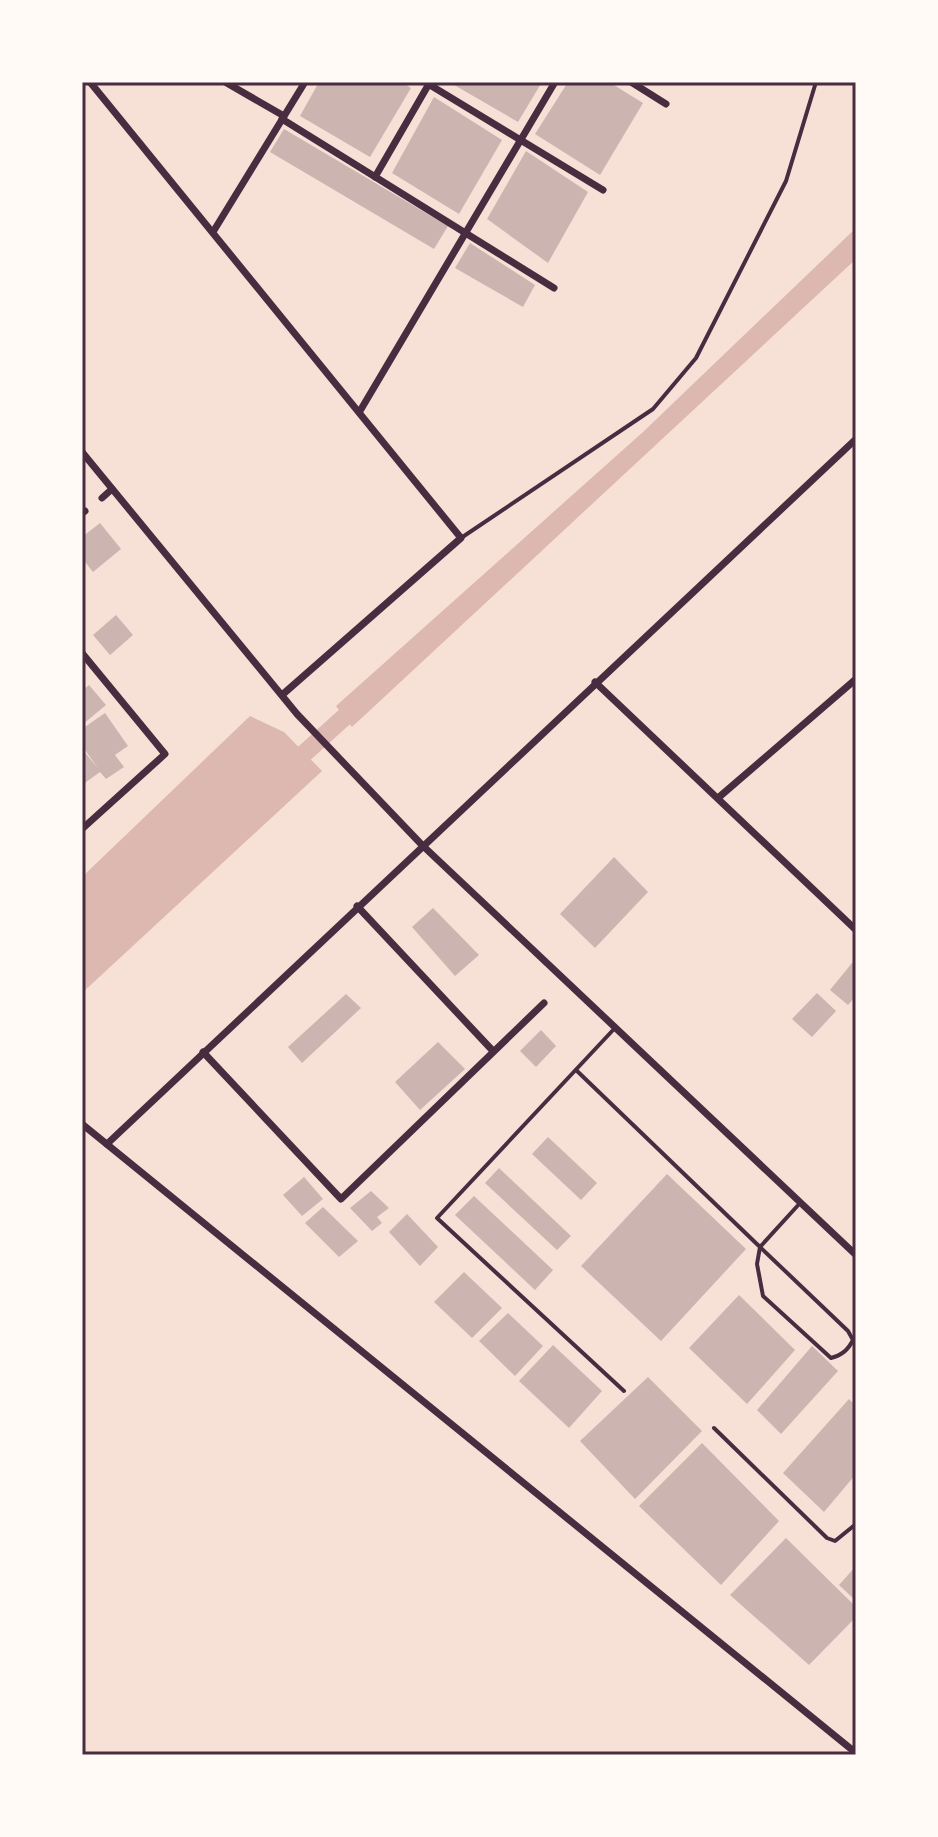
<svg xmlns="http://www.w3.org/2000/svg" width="938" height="1837" viewBox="0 0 938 1837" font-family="Cabin,sans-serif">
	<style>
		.water { fill: #dcb8b0 }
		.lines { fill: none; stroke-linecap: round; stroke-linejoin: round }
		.canal { stroke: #dcb8b0; stroke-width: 18 }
		.building { fill: #ccb4b1 }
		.service { stroke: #4a2c40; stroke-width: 4 }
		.minor { stroke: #4a2c40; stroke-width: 7 }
		.neatline { fill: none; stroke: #4a2c40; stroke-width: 3 }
	</style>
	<rect width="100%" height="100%" fill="#f7e1d7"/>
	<g class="water">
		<path d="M 856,228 L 856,259 L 352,727 L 336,706 L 643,432 Z"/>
		<path d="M 250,716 L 284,732 L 322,771 L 82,993 L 82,877 Z"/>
	</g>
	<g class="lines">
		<path class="canal" d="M 287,769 L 360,703"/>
	</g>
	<g class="building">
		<path d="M 319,82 L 402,82 L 411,88 L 370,157 L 300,116 Z"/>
		<path d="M 449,82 L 542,82 L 518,122 Z"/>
		<path d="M 568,82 L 609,82 L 643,103 L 600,175 L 535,134 Z"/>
		<path d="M 434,97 L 502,140 L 459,214 L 392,173 Z"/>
		<path d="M 284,129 L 448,226 L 434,249 L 270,152 Z"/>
		<path d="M 526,151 L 588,192 L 548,263 L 487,219 Z"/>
		<path d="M 470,243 L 535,285 L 523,307 L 455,268 Z"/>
		<path d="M 100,523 L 121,549 L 93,572 L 82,558 L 82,537 Z"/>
		<path d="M 116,615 L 133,635 L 110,655 L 93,635 Z"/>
		<path d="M 89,685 L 106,705 L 82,725 L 82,691 Z"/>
		<path d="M 105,713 L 128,746 L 115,755 L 124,767 L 106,779 L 100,772 L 82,785 L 82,749 L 98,768 L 82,746 L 82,729 Z"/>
		<path d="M 614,857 L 648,892 L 595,948 L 560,914 Z"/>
		<path d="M 433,908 L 479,955 L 455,976 L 412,927 Z"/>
		<path d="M 852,963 L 856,966 L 856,996 L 848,1005 L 830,990 Z"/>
		<path d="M 817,993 L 836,1011 L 812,1037 L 792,1019 Z"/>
		<path d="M 346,994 L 361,1008 L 302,1063 L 288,1047 Z"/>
		<path d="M 541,1030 L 556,1046 L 536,1067 L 520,1051 Z"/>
		<path d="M 438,1042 L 465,1069 L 420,1110 L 395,1082 Z"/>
		<path d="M 548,1137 L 597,1183 L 581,1200 L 532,1154 Z"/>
		<path d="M 499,1168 L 571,1236 L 557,1250 L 485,1183 Z"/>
		<path d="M 667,1174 L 746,1249 L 661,1341 L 581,1266 Z"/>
		<path d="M 304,1177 L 323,1199 L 302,1216 L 283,1195 Z"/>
		<path d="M 371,1191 L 389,1208 L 377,1217 L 382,1223 L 372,1231 L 350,1208 Z"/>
		<path d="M 474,1196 L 553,1270 L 535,1290 L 455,1215 Z"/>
		<path d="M 323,1207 L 358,1241 L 339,1257 L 305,1223 Z"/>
		<path d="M 407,1214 L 438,1247 L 420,1266 L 389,1232 Z"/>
		<path d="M 464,1272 L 502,1308 L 472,1338 L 434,1302 Z"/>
		<path d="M 739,1295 L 795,1350 L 747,1404 L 689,1348 Z"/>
		<path d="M 508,1313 L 543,1346 L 515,1376 L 479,1341 Z"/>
		<path d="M 553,1345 L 602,1391 L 569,1428 L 519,1381 Z"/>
		<path d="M 812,1346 L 838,1371 L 781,1434 L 757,1410 Z"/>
		<path d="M 648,1377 L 702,1431 L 635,1499 L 580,1441 Z"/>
		<path d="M 849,1399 L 856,1406 L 856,1474 L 824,1512 L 783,1473 Z"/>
		<path d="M 702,1443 L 779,1521 L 721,1585 L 639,1506 Z"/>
		<path d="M 786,1538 L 856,1607 L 856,1617 L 809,1665 L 730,1595 Z"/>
		<path d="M 856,1566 L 856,1601 L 839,1585 Z"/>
	</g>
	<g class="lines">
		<g class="service">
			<path d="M 461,538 L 653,409 L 696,358 L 786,181 L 816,82"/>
			<path d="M 614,1029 L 437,1218 L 624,1391"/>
			<path d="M 576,1070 L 760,1247 L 757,1264 L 763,1296 L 831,1358 C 842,1355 848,1350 853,1340 L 848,1331 L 760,1247 L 801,1202"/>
			<path d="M 714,1428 L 827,1538 L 835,1541 L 856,1524"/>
		</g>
		<g class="minor">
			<path d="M 90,82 L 461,538 L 282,695"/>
			<path d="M 225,82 L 284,116"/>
			<path d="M 425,82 L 603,190"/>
			<path d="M 631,82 L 666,104"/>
			<path d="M 282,119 L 554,288"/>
			<path d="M 375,177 L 430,82"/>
			<path d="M 213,232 L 305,82"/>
			<path d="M 360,411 L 555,82"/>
			<path d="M 82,452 L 297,714 L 422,845 L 856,1255"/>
			<path d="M 102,498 L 112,489"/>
			<path d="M 82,513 L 85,511"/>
			<path d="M 82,653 L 165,754 L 82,829"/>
			<path d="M 595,682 L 856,930"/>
			<path d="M 718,798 L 856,679"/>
			<path d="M 357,906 L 493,1051"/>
			<path d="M 203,1052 L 341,1199 L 544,1003"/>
			<path d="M 82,1124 L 856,1753"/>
			<path d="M 107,1144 L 856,439"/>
		</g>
	</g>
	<rect width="938" height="1837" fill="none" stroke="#fffaf5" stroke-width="168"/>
	<rect x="84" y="84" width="770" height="1669" class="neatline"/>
</svg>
